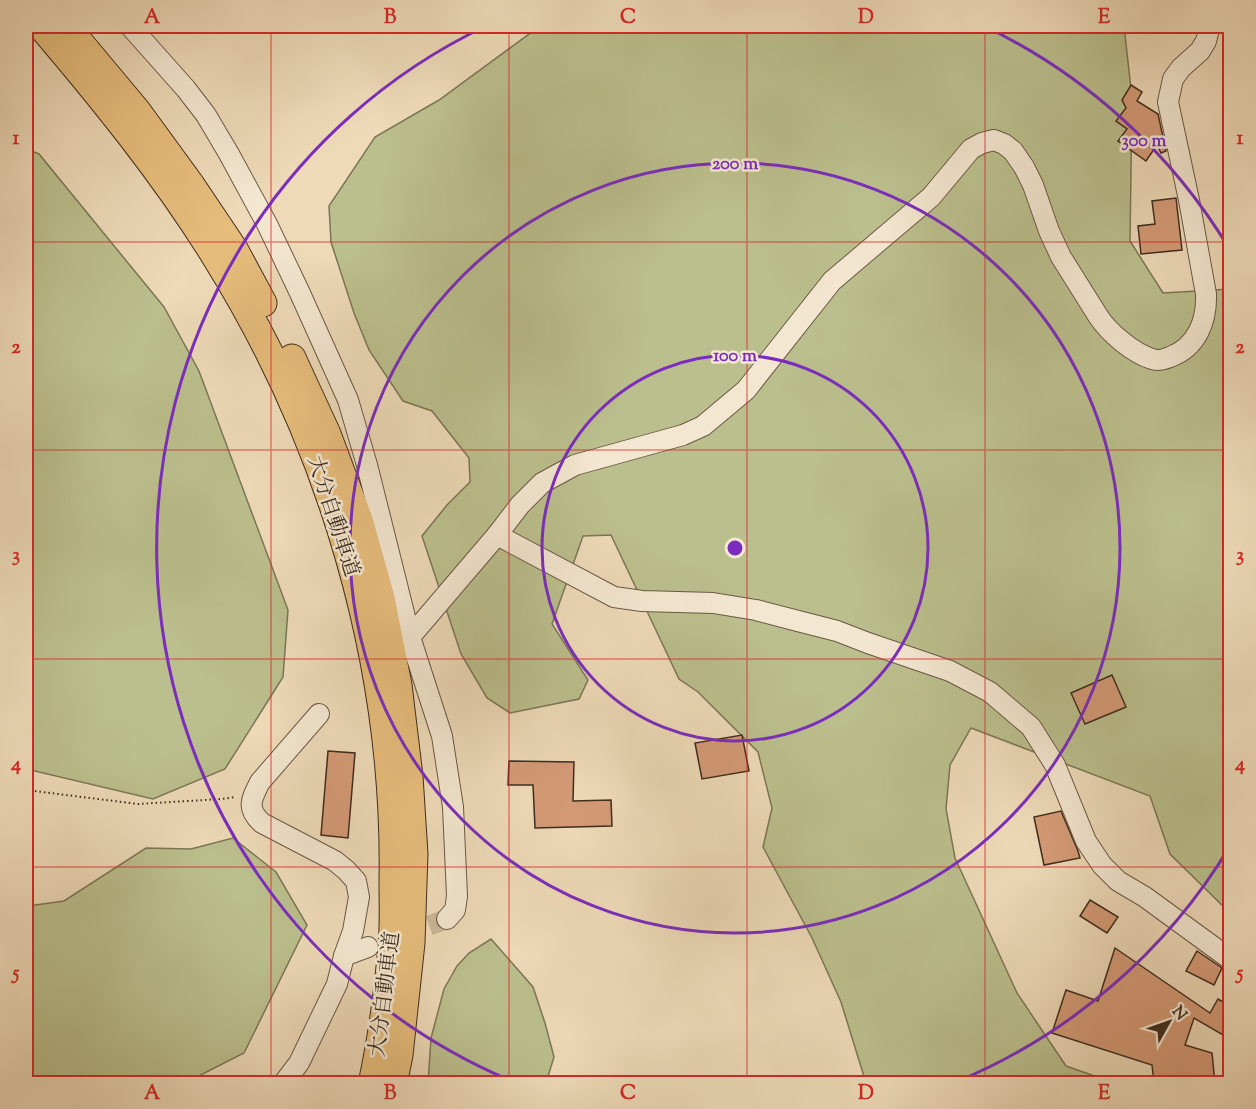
<svg xmlns="http://www.w3.org/2000/svg" width="1256" height="1109" viewBox="0 0 1256 1109" font-family="'Sorts Mill Goudy','Noto Serif JP',serif">
	<style>
		.green { fill: #bbbf8d; stroke: #7c7656; stroke-width: 1.5 }
		.building { fill: #d49a76; stroke: #3e2c1e; stroke-width: 1.5 }
		.lines { fill: none; stroke-linecap: round; stroke-linejoin: round }
		.minor-tunnel { stroke: #cbb799; stroke-width: 20; stroke-dasharray: 20 10; stroke-linecap: butt }
		.minor-casing { stroke: #6a5844; stroke-width: 22 }
		.highway-casing { stroke: #3e2c1e; stroke-width: 29 }
		.path { stroke: #3e2c1e; stroke-width: 2; stroke-dasharray: 1.5 3; stroke-linecap: butt }
		.minor { stroke: #f4e7d1; stroke-width: 20 }
		.highway { stroke: #e7bd7c; stroke-width: 27 }
		.grid { fill: none; stroke: #d62828; stroke-width: 1.5; stroke-opacity: 0.55 }
		.ring { fill: none; stroke: #7b2cbf; stroke-width: 3 }
		.labels { text-anchor: middle; stroke-width: 5; stroke-linejoin: round; paint-order: stroke }
		.street-label { font-size: 21px; fill: #3e2c1e; stroke: #f4e7d1 }
		.centre { fill: #7b2cbf; stroke: #f4e7d1; stroke-width: 3 }
		.ring-label { font-size: 18px; text-anchor: middle; font-weight: bold; fill: #7b2cbf; stroke: #f4e7d1; stroke-width: 5; stroke-linejoin: round; paint-order: stroke }
		.neatline { fill: none; stroke: #d62828; stroke-width: 2 }
		.grid-label { font-size: 20px; text-anchor: middle; font-weight: bold; fill: #d62828 }
	</style>
	<rect width="100%" height="100%" fill="#eedab8"/>
	<filter id="stains"><feTurbulence type="fractalNoise" baseFrequency=".00333" numOctaves="4"/><feColorMatrix values="0 0 0 0 .2 0 0 0 0 .09 0 0 0 0 .02 0 0 0 .5 -.17"/></filter>
	<radialGradient id="worn" r=".72"><stop offset=".6" stop-color="#630" stop-opacity="0"/><stop offset="1" stop-color="#630" stop-opacity=".3"/></radialGradient>
	<g class="green">
		<path d="M 540,26 L 1124,26 L 1132,98 L 1130,241 L 1163,293 L 1230,289 L 1230,913 L 1170,854 L 1150,796 L 971,728 L 950,765 L 946,809 L 955,858 L 1017,993 L 1066,1066 L 1095,1076 L 1099,1083 L 866,1083 L 841,1002 L 812,938 L 763,847 L 772,808 L 758,752 L 698,692 L 679,679 L 611,535 L 583,536 L 552,624 L 588,680 L 579,699 L 510,713 L 487,698 L 461,654 L 422,536 L 447,505 L 470,482 L 469,458 L 432,411 L 403,401 L 369,350 L 354,313 L 331,242 L 329,206 L 375,137 L 439,100 Z"/>
		<path d="M 1230,132 L 1230,203 L 1223,142 Z"/>
		<path d="M 26,149 L 39,154 L 164,307 L 199,371 L 288,610 L 283,677 L 225,769 L 153,799 L 26,769 Z"/>
		<path d="M 233,838 L 276,872 L 307,925 L 244,1053 L 185,1083 L 26,1083 L 26,904 L 28,906 L 64,901 L 146,848 L 191,849 Z"/>
		<path d="M 491,939 L 533,987 L 545,1023 L 554,1057 L 546,1083 L 428,1083 L 431,1038 L 444,989 L 457,966 L 469,953 Z"/>
	</g>
	<g class="building">
		<path d="M 1131,85 L 1142,92 L 1137,101 L 1158,114 L 1166,151 L 1161,153 L 1157,145 L 1146,161 L 1118,141 L 1127,129 L 1116,121 L 1126,108 L 1122,100 Z"/>
		<path d="M 1176,198 L 1182,250 L 1141,254 L 1138,226 L 1155,224 L 1152,201 Z"/>
		<path d="M 1112,675 L 1126,707 L 1085,724 L 1071,693 Z"/>
		<path d="M 742,735 L 749,771 L 702,779 L 695,743 Z"/>
		<path d="M 328,751 L 355,753 L 348,838 L 321,835 Z"/>
		<path d="M 509,761 L 574,762 L 573,801 L 611,800 L 612,826 L 535,828 L 533,785 L 508,785 Z"/>
		<path d="M 1061,811 L 1078,851 L 1080,858 L 1044,865 L 1034,817 Z"/>
		<path d="M 1090,900 L 1118,917 L 1107,933 L 1080,916 Z"/>
		<path d="M 1115,948 L 1210,1013 L 1218,999 L 1230,1006 L 1230,1039 L 1194,1018 L 1185,1045 L 1212,1053 L 1215,1083 L 1154,1083 L 1152,1065 L 1052,1033 L 1066,990 L 1098,1001 Z"/>
		<path d="M 1197,951 L 1222,968 L 1214,985 L 1186,971 Z"/>
	</g>
	<g class="lines">
		<path class="minor-tunnel" d="M 401,936 L 447,919"/>
		<g class="minor-casing">
			<g id="minor">
				<path d="M 130,26 L 186,89 L 206,115 L 229,154 L 267,224 L 299,291 L 348,400 L 367,465 L 410,637 L 442,736 L 453,807 L 457,896 L 455,910 L 447,919"/>
				<path d="M 497,535 L 614,597 L 642,601 L 713,603 L 756,610 L 798,621 L 837,631 L 868,643 L 950,671 L 990,692 L 1031,727 L 1055,765 L 1086,841 L 1102,865 L 1118,881 L 1145,897 L 1230,959"/>
				<path d="M 410,637 L 497,535 L 520,505 L 542,483 L 575,465 L 683,435 L 703,426 L 746,390 L 832,281 L 931,197 L 971,149 L 982,143 L 994,140 L 1004,144 L 1013,151 L 1024,167 L 1033,185 L 1049,231 L 1061,257 L 1098,316 C 1109,333 1133,353 1152,359 C 1157,361 1165,359 1170,357 C 1197,347 1207,321 1206,294 L 1189,200 L 1168,102 L 1173,79 L 1181,68 L 1200,51 L 1206,41 L 1210,26"/>
				<path d="M 344,956 L 368,947"/>
				<path d="M 283,1084 L 299,1063 L 337,984 L 344,956 L 353,931 L 359,897 L 356,881 L 346,870 L 335,861 L 262,823 C 246,808 251,800 260,782 L 319,714"/>
			</g>
		</g>
		<g class="highway-casing">
			<g id="highway">
				<path d="M 41,26 C 103,99 164,174 215,256 C 331,442 397,663 393,882 C 393,903 394,925 392,946 C 388,992 382,1038 372,1084"/>
				<path d="M 66,26 L 137,111 L 191,185 L 234,249 L 263,303"/>
				<path d="M 292,358 L 327,434 L 359,520 L 381,598 L 398,685 L 409,776 L 414,854 L 411,943 L 399,1055 L 393,1084"/>
			</g>
		</g>
		<path class="path" d="M 26,790 L 138,804 L 221,799 L 236,797"/>
		<use href="#minor" class="minor"/>
		<use href="#highway" class="highway"/>
	</g>
	<path class="grid" d="M 271,26 L 271,1084M 509,26 L 509,1084M 747,26 L 747,1084M 985,26 L 985,1084M 26,242 L 1230,242M 26,450 L 1230,450M 26,659 L 1230,659M 26,867 L 1230,867"/>
	<g class="ring">
		<circle cx="735" cy="548" r="193"/>
		<circle cx="735" cy="548" r="385"/>
		<path d="M1230 846A578 578 0 0 1 956 1082M514 1082A578 578 0 0 1 486 26M984 26A578 578 0 0 1 1230 250"/>
	</g>
	<g class="labels">
		<g class="street-label">
			<text transform="translate(334 516) rotate(72)" y="7">大分自動車道</text>
			<text transform="translate(384 994) rotate(-83)" y="7">大分自動車道</text>
		</g>
	</g>
	<circle cx="735" cy="548" r="9" class="centre"/>
	<g class="ring-label">
		<text x="1144" y="146">300 m</text>
		<text x="735" y="169">200 m</text>
		<text x="735" y="361">100 m</text>
	</g>
	<rect width="1256" height="1109" fill="none" stroke="#eedab8" stroke-width="66"/>
	<g transform="translate(1169 1022) rotate(50)" stroke="#f4e7d1" stroke-width="4.5" paint-order="stroke">
	<path d="M0-4.5L10 22L0 15L-10 22Z" fill="#3e2c1e"/>
	<text y="-9" font-size="16" font-weight="bold" text-anchor="middle" fill="#3e2c1e">N</text>
	</g>
	<rect x="33" y="33" width="1190" height="1043" class="neatline"/>
	<g class="grid-label">
		<text x="152" y="23">A</text>
		<text x="390" y="23">B</text>
		<text x="628" y="23">C</text>
		<text x="866" y="23">D</text>
		<text x="1104" y="23">E</text>
		<text x="16" y="144">1</text>
		<text x="1240" y="144">1</text>
		<text x="16" y="353">2</text>
		<text x="1240" y="353">2</text>
		<text x="16" y="561">3</text>
		<text x="1240" y="561">3</text>
		<text x="16" y="770">4</text>
		<text x="1240" y="770">4</text>
		<text x="16" y="979">5</text>
		<text x="1240" y="979">5</text>
		<text x="152" y="1099">A</text>
		<text x="390" y="1099">B</text>
		<text x="628" y="1099">C</text>
		<text x="866" y="1099">D</text>
		<text x="1104" y="1099">E</text>
	</g>
	<rect width="100%" height="100%" filter="url(#stains)"/>
	<rect width="100%" height="100%" fill="url(#worn)"/>
</svg>
